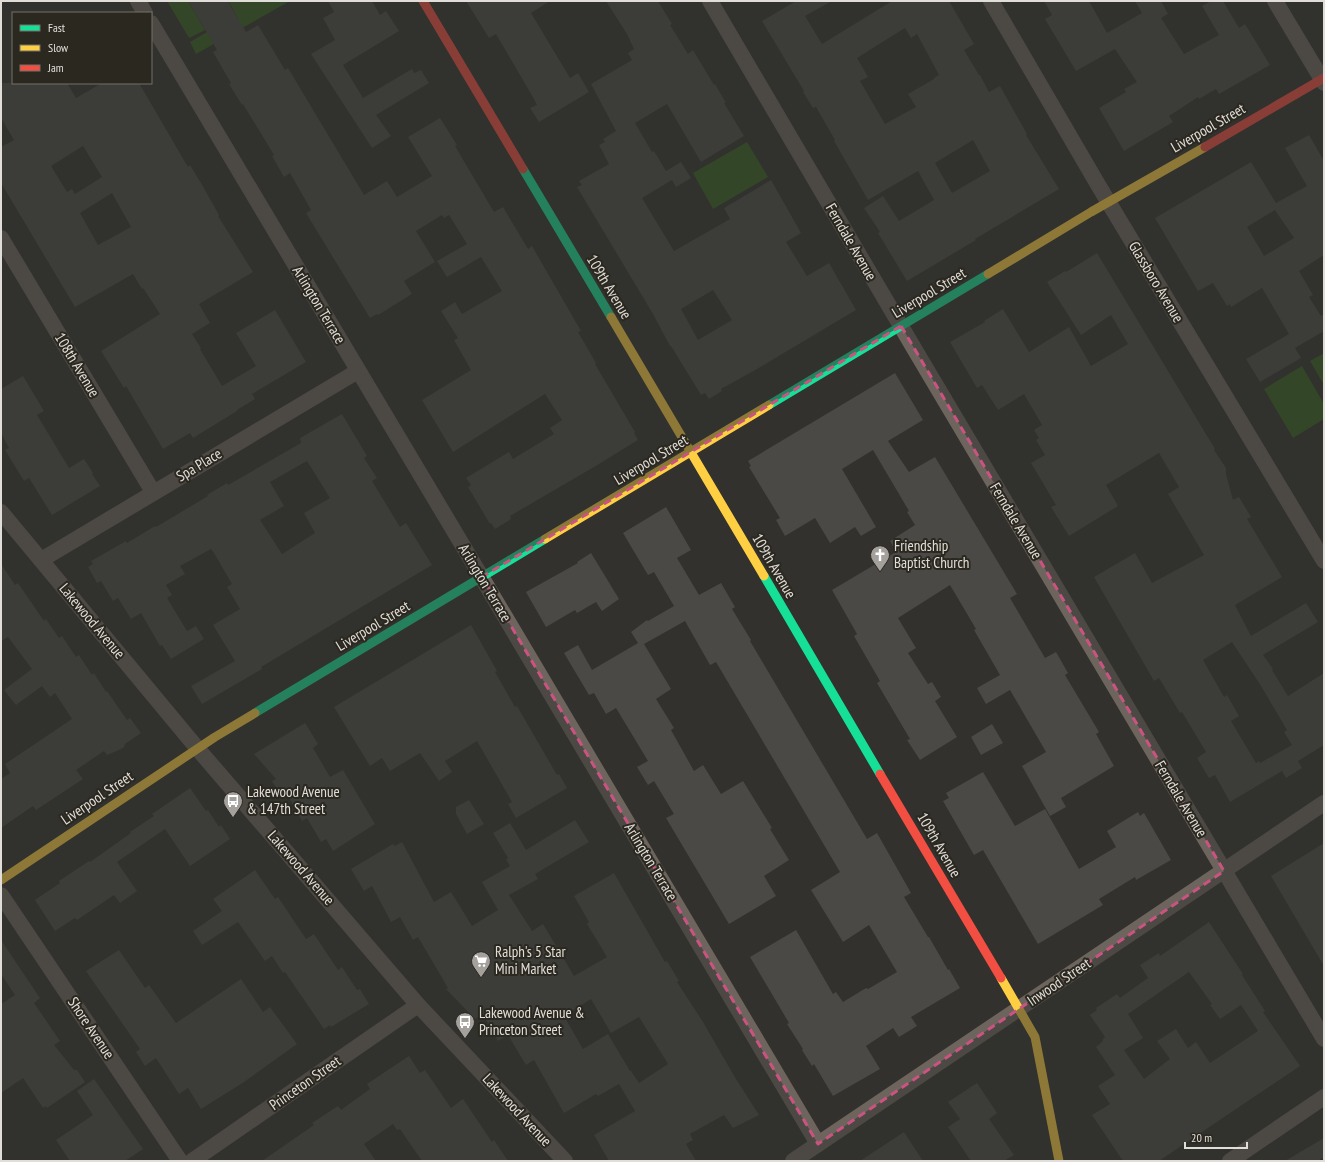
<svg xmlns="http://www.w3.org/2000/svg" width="1325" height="1162" viewBox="0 0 1325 1162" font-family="'PT Sans Narrow',sans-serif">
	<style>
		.green { fill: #366023 }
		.building { fill: #4a4945; fill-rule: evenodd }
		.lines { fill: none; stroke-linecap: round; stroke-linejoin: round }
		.street { stroke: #6d655d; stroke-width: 16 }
		.fast { stroke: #16e098; stroke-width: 9 }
		.slow { stroke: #ffcf43; stroke-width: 9 }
		.jam { stroke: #f24e42; stroke-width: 9 }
		.marked { fill: none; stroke: #cb5381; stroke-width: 3; stroke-dasharray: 8 5; stroke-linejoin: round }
		.labels { text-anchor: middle; stroke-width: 4; stroke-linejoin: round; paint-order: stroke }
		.street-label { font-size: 15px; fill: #e1ded9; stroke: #2b2820 }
		.poi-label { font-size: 15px; fill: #e1ded9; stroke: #2b2820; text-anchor: start }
	</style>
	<rect width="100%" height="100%" fill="#32312d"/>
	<g class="green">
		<path d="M 167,1 L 188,1 L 205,30 L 189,38 Z"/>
		<path d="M 231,1 L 290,1 L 196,54 L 190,42 L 207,32 L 238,18 L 229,2 Z"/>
		<path d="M 747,142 L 768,177 L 713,209 L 693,173 Z"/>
		<path d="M 1324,353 L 1324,385 L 1310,361 Z"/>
		<path d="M 1302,366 L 1324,404 L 1324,419 L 1293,438 L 1264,389 Z"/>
	</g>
	<g class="building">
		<path d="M 188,1 L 228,1 L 246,32 L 258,25 L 285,70 L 288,68 L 364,195 L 387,181 L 397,197 L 432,176 L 408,137 L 440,118 L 457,145 L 455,146 L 494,212 L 503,207 L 528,249 L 532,246 L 581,331 L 578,332 L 596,363 L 595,364 L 635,432 L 634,433 L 638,440 L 594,467 L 510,516 L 511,519 L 495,529 L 491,523 L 490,524 L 468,487 L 471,485 L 466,478 L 509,452 L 513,459 L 554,434 L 550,428 L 562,420 L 545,394 L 453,452 L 422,400 L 471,370 L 454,340 L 458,338 L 441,311 L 455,302 L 462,314 L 502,291 L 481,257 L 447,277 L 437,261 L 467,244 L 449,215 L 444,218 L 442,215 L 416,231 L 435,262 L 404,281 L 412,294 L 378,315 L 377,314 L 370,318 L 306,213 L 311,210 L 290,173 L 284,177 L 272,156 L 274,155 L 243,104 L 242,105 L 229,84 L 231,83 L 213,52 L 217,50 Z"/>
		<path d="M 328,1 L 372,1 L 380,15 L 386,11 L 399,31 L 343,65 L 363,98 L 412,69 L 414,73 L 421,70 L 429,83 L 376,115 L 391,136 L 372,148 L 311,54 L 335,40 L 323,18 L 334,12 Z"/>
		<path d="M 466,1 L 550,1 L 531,13 L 570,78 L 578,73 L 589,92 L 539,122 L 530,108 L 537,105 L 534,99 L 496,34 L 489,38 Z"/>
		<path d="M 606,1 L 658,1 L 672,24 L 670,25 L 688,54 L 693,50 L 714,85 L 715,84 L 726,103 L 724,103 L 744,136 L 701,162 L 667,104 L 635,123 L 652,152 L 654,151 L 666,171 L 681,162 L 691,178 L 676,187 L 672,180 L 642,198 L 674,251 L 730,219 L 724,208 L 771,180 L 801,233 L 786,242 L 807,276 L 829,263 L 856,310 L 757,369 L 721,389 L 722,391 L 709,399 L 705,393 L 701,395 L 671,346 L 670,346 L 653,314 L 577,187 L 582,185 L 579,181 L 609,164 L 599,145 L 605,142 L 603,139 L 616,131 L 591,84 L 632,60 L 628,53 L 634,49 L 627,34 ZM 713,290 L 732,320 L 698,340 L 681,309 Z"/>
		<path d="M 796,1 L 832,1 L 805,16 L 822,44 L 892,1 L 949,1 L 974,44 L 964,50 L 979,75 L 980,75 L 989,92 L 1000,86 L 1027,134 L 1026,135 L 1059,189 L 975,239 L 976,240 L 907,281 L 878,233 L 880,232 L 864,208 L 883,196 L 899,221 L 934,200 L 918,171 L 868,200 L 834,141 L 835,140 L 816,107 L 813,108 L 803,92 L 804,91 L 762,21 ZM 905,28 L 911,38 L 917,34 L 939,75 L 934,78 L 934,79 L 908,94 L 916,107 L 885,124 L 860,81 L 868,77 L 857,58 ZM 973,140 L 990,171 L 952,193 L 935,163 Z"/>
		<path d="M 1044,1 L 1089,1 L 1107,33 L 1142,13 L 1135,1 L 1161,1 L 1168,14 L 1161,18 L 1184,54 L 1219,35 L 1202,6 L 1211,1 L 1223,1 L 1239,28 L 1245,24 L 1270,65 L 1219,94 L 1216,89 L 1199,99 L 1198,97 L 1169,116 L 1173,122 L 1124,151 L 1099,108 L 1126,92 L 1124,89 L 1137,82 L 1115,49 L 1076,71 L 1045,19 L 1052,15 Z"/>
		<path d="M 1,83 L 67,83 L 76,98 L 102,83 L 139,83 L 188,167 L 190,165 L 201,183 L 219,215 L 218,216 L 253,272 L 199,304 L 210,323 L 192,334 L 201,348 L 200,349 L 222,386 L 256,366 L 236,333 L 275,310 L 306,362 L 252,394 L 255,399 L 237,410 L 237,411 L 193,438 L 190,433 L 163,449 L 126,386 L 124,388 L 101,351 L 160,314 L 143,288 L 142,289 L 133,274 L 75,307 L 1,183 L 1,147 L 14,140 L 1,118 ZM 83,146 L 102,177 L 75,194 L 72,189 L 67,192 L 51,166 ZM 112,193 L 131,227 L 98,245 L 80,213 Z"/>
		<path d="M 1309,135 L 1324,161 L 1324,255 L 1299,271 L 1313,295 L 1309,297 L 1321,316 L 1324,314 L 1324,331 L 1295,348 L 1301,358 L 1260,382 L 1246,359 L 1289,334 L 1262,288 L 1231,307 L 1230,304 L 1227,306 L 1213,283 L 1198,291 L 1155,218 L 1251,162 L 1276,203 L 1307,186 L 1285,148 ZM 1275,210 L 1294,238 L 1264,256 L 1247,227 Z"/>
		<path d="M 1097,253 L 1215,449 L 1214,450 L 1226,468 L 1226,474 L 1233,500 L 1239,497 L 1251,517 L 1247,519 L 1282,577 L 1235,605 L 1251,636 L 1306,603 L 1318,622 L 1263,655 L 1273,669 L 1272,670 L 1288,696 L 1324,673 L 1324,745 L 1298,761 L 1302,768 L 1286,778 L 1282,771 L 1230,802 L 1215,775 L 1209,778 L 1197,758 L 1206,752 L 1182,712 L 1180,713 L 1159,678 L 1154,681 L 1094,577 L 1135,553 L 1152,583 L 1204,555 L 1168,494 L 1179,487 L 1159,453 L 1106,485 L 1118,506 L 1069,536 L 1051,507 L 1056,505 L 1031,463 L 1045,455 L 1036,440 L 1039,438 L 1034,430 L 1042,425 L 1024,394 L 998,410 L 982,385 L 977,388 L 950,342 L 985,322 L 984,321 L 1003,309 L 1029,352 L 1069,327 L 1091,366 L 1128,344 L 1111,315 L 1081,335 L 1047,282 L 1065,271 L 1066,272 ZM 1232,642 L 1261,686 L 1287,730 L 1284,732 L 1292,745 L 1260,763 L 1259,761 L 1256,763 L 1231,721 L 1239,716 L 1227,695 L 1224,697 L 1203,660 Z"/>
		<path d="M 895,373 L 923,420 L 888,441 L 909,472 L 935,457 L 1017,594 L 1010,598 L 1045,658 L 1056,652 L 1068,673 L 1065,675 L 1099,732 L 1096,734 L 1114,766 L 1061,798 L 1066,807 L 1050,816 L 1022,766 L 1046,752 L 1010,690 L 986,704 L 977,688 L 1000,675 L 974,630 L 976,629 L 950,585 L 898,618 L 916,648 L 908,653 L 928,684 L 932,682 L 941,697 L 935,701 L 957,737 L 920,760 L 907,740 L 910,739 L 877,683 L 880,681 L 854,636 L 857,634 L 832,590 L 896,552 L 890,541 L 915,525 L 907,512 L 909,511 L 873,450 L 842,469 L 876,527 L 861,536 L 855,527 L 830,543 L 815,518 L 785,536 L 776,520 L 780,518 L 749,467 L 751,466 L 748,461 Z"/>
		<path d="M 23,376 L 44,411 L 37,415 L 69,468 L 84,459 L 93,473 L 92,474 L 100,486 L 52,515 L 29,478 L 24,481 L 5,450 L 9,448 L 1,433 L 1,389 Z"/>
		<path d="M 342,414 L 367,456 L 364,458 L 377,478 L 372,481 L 400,527 L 406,523 L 432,565 L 261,667 L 262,669 L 202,704 L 191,686 L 235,661 L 213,625 L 240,609 L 227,587 L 232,584 L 214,553 L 211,549 L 180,566 L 185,574 L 166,585 L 172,595 L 167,598 L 187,631 L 196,626 L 204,639 L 171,659 L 162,645 L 160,646 L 141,613 L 131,619 L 118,598 L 113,601 L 101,581 L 97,583 L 88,567 L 93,564 L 91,561 L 126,541 L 127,543 L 155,526 L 156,527 L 208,496 L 207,495 L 227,483 L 228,485 L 301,443 L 300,438 ZM 307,461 L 330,498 L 304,513 L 315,533 L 282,554 L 260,520 L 284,506 L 270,482 Z"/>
		<path d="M 666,507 L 691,550 L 677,558 L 699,595 L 721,583 L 735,607 L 732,609 L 751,640 L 750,641 L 867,839 L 877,833 L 911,893 L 904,897 L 928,937 L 929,937 L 948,970 L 949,969 L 960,988 L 911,1017 L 917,1026 L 899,1037 L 893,1028 L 866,1046 L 880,1069 L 833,1096 L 814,1064 L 812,1066 L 802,1050 L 803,1049 L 787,1024 L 789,1023 L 750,957 L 796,930 L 833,994 L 836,992 L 843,1002 L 866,988 L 868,989 L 897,972 L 869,925 L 843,942 L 811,890 L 840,872 L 716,662 L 710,665 L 685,621 L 644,644 L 671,689 L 656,699 L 674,728 L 671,730 L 694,771 L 703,765 L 721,794 L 743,781 L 772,828 L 770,829 L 789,860 L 764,876 L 776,896 L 729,924 L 666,818 L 674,814 L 654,781 L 648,785 L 637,767 L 648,761 L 616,708 L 606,714 L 594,693 L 589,695 L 564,653 L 578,645 L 592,670 L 638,643 L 631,632 L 647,620 L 648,621 L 674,606 L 654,572 L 648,575 L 623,533 Z"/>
		<path d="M 591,553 L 619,599 L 602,611 L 596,602 L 577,613 L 575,610 L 546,627 L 526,592 L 578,563 L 577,562 Z"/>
		<path d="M 1,564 L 15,585 L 18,583 L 44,621 L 46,619 L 59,638 L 62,636 L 76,657 L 79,655 L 92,675 L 94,673 L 106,692 L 107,691 L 127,720 L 130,718 L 141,733 L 125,744 L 124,747 L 119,750 L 107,755 L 104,751 L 76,770 L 83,779 L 36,810 L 33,806 L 1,828 L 1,779 L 10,773 L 5,764 L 72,719 L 55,693 L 50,697 L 42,686 L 16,705 L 4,690 L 32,669 L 8,637 L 1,641 Z"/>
		<path d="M 471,625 L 497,671 L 495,672 L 515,707 L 517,706 L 557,775 L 559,774 L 567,788 L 516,818 L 508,804 L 512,802 L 477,741 L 445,761 L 452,772 L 439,781 L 420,753 L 390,771 L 382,758 L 370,766 L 334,707 Z"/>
		<path d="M 305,723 L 318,744 L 313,748 L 330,777 L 343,770 L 375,824 L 333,851 L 326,839 L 321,842 L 307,818 L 302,821 L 287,794 L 282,797 L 272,781 L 276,779 L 254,754 Z"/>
		<path d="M 992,724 L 1003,743 L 981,755 L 971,737 Z"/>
		<path d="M 983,772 L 1015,826 L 1045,809 L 1079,869 L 1116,847 L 1107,831 L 1138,812 L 1140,816 L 1144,813 L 1171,860 L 1136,880 L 1135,877 L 1099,899 L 1103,905 L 1038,944 L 983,850 L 974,855 L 943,801 L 949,798 L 946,793 Z"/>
		<path d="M 190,788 L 206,811 L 208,810 L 219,827 L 221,825 L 230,839 L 190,866 L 165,829 L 117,862 L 137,891 L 120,903 L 114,895 L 77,920 L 75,918 L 55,931 L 35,900 L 60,883 L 59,881 L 89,861 L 90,862 L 131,833 L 130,832 L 154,816 L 152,814 Z"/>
		<path d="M 469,800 L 484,824 L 467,834 L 456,814 L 456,807 Z"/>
		<path d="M 575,820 L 589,842 L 535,874 L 538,879 L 509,895 L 532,931 L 543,924 L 574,976 L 607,957 L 587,924 L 589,922 L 574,896 L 614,873 L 665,962 L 667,961 L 679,981 L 677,982 L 703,1022 L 736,1079 L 759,1115 L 733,1128 L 724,1115 L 690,1134 L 693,1140 L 686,1144 L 696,1161 L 609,1161 L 594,1135 L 635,1111 L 619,1084 L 598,1096 L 596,1094 L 564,1113 L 534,1060 L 526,1065 L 508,1035 L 498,1041 L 483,1014 L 475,1019 L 446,989 L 448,988 L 418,937 L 413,940 L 400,917 L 391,922 L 372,886 L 364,891 L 351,869 L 393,844 L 395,846 L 402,842 L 434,902 L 451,892 L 472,926 L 498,910 L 482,882 L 510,866 L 506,859 L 508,858 L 493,833 L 510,823 L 526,850 ZM 591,999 L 611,1033 L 639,1017 L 668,1064 L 639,1083 L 631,1071 L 630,1071 L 608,1034 L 583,1049 L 564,1016 Z"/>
		<path d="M 1324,843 L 1324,966 L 1271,876 Z"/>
		<path d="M 255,870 L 275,899 L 278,897 L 306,939 L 314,934 L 338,970 L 342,967 L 357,990 L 360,989 L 369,1004 L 331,1027 L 330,1025 L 324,1029 L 285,972 L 283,973 L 272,956 L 265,961 L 238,922 L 202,945 L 193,931 L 222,911 L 213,899 Z"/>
		<path d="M 1209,922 L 1243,974 L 1242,975 L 1265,1011 L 1263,1012 L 1300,1066 L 1159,1161 L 1123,1161 L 1092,1115 L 1110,1104 L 1098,1086 L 1115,1075 L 1096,1047 L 1103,1041 L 1102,1040 L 1105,1037 L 1090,1015 L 1097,1010 L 1096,1008 L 1117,994 L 1120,998 L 1148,978 L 1140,965 L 1159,953 L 1160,956 ZM 1189,972 L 1212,1004 L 1210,1005 L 1220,1019 L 1241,1005 L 1258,1031 L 1210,1063 L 1196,1042 L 1188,1048 L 1176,1029 L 1157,1041 L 1170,1059 L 1144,1079 L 1124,1050 L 1143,1038 L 1128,1014 Z"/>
		<path d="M 1,940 L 40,998 L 34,1003 L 60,1041 L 54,1045 L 74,1070 L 77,1070 L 85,1082 L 47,1108 L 46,1106 L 43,1108 L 23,1078 L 1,1093 L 1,1004 L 15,995 L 1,974 Z"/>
		<path d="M 119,950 L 145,988 L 149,985 L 176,1023 L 241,979 L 263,1012 L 270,1007 L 297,1044 L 244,1082 L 201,1109 L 188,1088 L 179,1094 L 156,1058 L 145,1066 L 136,1052 L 140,1049 L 86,971 Z"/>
		<path d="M 409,1056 L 420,1073 L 425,1070 L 451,1108 L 463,1099 L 492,1142 L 494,1140 L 508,1161 L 422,1161 L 400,1129 L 397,1130 L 393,1124 L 364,1144 L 376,1161 L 262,1161 L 314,1125 L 312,1123 L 338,1106 L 341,1110 L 370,1089 L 367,1084 Z"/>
		<path d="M 94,1079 L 143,1149 L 125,1161 L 70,1161 L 56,1140 L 93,1115 L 77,1091 Z"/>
		<path d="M 977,1083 L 997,1113 L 989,1119 L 1014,1155 L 1004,1161 L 971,1161 L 948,1127 L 960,1119 L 948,1102 Z"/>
		<path d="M 904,1132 L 923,1161 L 860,1161 Z"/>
		<path d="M 1324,1138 L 1324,1157 L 1318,1161 L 1285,1161 Z"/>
	</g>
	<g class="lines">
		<g class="street">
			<path d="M 138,1 L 145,13"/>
			<path d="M 710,1 L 915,350 L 1324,1039"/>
			<path d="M 991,1 L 1097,183 L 1324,561"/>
			<path d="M 1275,1 L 1324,83"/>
			<path d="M 151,23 L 469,556 L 818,1144"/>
			<path d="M 1,238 L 153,492"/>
			<path d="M 1,512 L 197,748 L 418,1005 L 565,1161"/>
			<path d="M 41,560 L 358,371"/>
			<path d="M 1,895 L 180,1161"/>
			<path d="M 192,1161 L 418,1005"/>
			<path d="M 793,1161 L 1324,803"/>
			<path d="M 1230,1161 L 1324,1097"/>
		</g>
		<g class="fast">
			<path d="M 523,169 L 611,317"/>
			<path d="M 769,405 L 988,274"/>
			<path d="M 764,576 L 880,774"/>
			<path d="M 255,713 L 545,539"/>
		</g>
		<g class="slow">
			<path d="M 988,274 L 1091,212 L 1205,147"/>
			<path d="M 611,317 L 764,576"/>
			<path d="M 545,539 L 769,405"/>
			<path d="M 1,880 L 215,737 L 255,713"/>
			<path d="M 1001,978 L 1035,1037 L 1059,1161"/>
		</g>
		<g class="jam">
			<path d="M 423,1 L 523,169"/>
			<path d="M 1205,147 L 1324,78"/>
			<path d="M 880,774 L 1001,978"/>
		</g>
	</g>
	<path d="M0 0H1325V1162H0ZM 901,326 L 1224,871 L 818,1144 L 482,577 Z" fill="#32312d" fill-opacity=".55" fill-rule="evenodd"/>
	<path class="marked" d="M 901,326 L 1224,871 L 818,1144 L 482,577 Z"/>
	<defs>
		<g id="church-pin" transform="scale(1)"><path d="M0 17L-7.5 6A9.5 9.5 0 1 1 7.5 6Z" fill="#a4a19d" stroke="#2b2820"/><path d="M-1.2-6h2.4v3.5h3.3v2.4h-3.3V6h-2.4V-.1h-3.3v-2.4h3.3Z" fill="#fff"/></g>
		<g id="bus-pin" transform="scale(1)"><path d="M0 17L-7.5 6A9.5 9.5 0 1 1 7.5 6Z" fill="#a4a19d" stroke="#2b2820"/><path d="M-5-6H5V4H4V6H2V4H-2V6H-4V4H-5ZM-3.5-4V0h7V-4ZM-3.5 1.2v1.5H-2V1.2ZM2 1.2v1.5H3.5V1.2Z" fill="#fff"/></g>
		<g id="supermarket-pin" transform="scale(1)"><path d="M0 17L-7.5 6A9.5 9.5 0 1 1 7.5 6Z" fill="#a4a19d" stroke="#2b2820"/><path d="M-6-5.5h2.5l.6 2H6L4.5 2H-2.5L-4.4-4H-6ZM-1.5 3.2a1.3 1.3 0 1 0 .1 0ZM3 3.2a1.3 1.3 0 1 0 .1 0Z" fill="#fff"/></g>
	</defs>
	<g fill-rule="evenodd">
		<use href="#church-pin" x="880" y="555"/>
		<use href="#bus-pin" x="233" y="801"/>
		<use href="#supermarket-pin" x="481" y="961"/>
		<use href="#bus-pin" x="465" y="1022"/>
	</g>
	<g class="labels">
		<g class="street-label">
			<text transform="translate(1208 128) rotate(-30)" y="5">Liverpool Street</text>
			<text transform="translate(851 242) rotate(60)" y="5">Ferndale Avenue</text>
			<text transform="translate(1156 282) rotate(59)" y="5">Glassboro Avenue</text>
			<text transform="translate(609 287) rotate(59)" y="5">109th Avenue</text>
			<text transform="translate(929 293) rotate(-31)" y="5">Liverpool Street</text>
			<text transform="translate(319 305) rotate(59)" y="5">Arlington Terrace</text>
			<text transform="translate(77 365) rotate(59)" y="5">108th Avenue</text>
			<text transform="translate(651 460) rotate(-31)" y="5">Liverpool Street</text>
			<text transform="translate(199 465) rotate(-31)" y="5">Spa Place</text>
			<text transform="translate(1016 521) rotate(59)" y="5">Ferndale Avenue</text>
			<text transform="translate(774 566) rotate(60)" y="5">109th Avenue</text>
			<text transform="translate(485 583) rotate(59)" y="5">Arlington Terrace</text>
			<text transform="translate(92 621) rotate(50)" y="5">Lakewood Avenue</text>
			<text transform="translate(373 626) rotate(-31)" y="5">Liverpool Street</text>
			<text transform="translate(97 798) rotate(-34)" y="5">Liverpool Street</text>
			<text transform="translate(1181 799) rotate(59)" y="5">Ferndale Avenue</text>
			<text transform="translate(939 845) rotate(60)" y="5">109th Avenue</text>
			<text transform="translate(651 862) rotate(59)" y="5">Arlington Terrace</text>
			<text transform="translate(301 868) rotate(49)" y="5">Lakewood Avenue</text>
			<text transform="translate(1059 982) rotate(-34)" y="5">Inwood Street</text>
			<text transform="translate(91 1028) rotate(56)" y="5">Shore Avenue</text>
			<text transform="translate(305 1083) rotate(-35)" y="5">Princeton Street</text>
			<text transform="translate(517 1110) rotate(47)" y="5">Lakewood Avenue</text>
		</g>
		<g class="poi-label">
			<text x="894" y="551">Friendship<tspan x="894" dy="17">Baptist Church</tspan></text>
			<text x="247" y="797">Lakewood Avenue<tspan x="247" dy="17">&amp; 147th Street</tspan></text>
			<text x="495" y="957">Ralph's 5 Star<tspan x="495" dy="17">Mini Market</tspan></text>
			<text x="479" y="1018">Lakewood Avenue &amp;<tspan x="479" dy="17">Princeton Street</tspan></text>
		</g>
	</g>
	<rect width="1325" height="1162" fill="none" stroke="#e1ded9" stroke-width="4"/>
	<rect x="12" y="12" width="140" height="72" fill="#2b2820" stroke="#74716a"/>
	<rect x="20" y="25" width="20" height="6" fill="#16e098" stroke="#74716a"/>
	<text x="48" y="32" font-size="12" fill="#e1ded9">Fast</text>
	<rect x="20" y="45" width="20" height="6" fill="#ffcf43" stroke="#74716a"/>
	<text x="48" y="52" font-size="12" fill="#e1ded9">Slow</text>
	<rect x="20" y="65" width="20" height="6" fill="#f24e42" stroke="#74716a"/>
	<text x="48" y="72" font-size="12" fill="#e1ded9">Jam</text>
	<path d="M1185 1142v6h62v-6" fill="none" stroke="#e1ded9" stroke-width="2"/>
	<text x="1191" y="1142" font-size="12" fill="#e1ded9" stroke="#2b2820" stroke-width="3" paint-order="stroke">20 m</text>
</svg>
